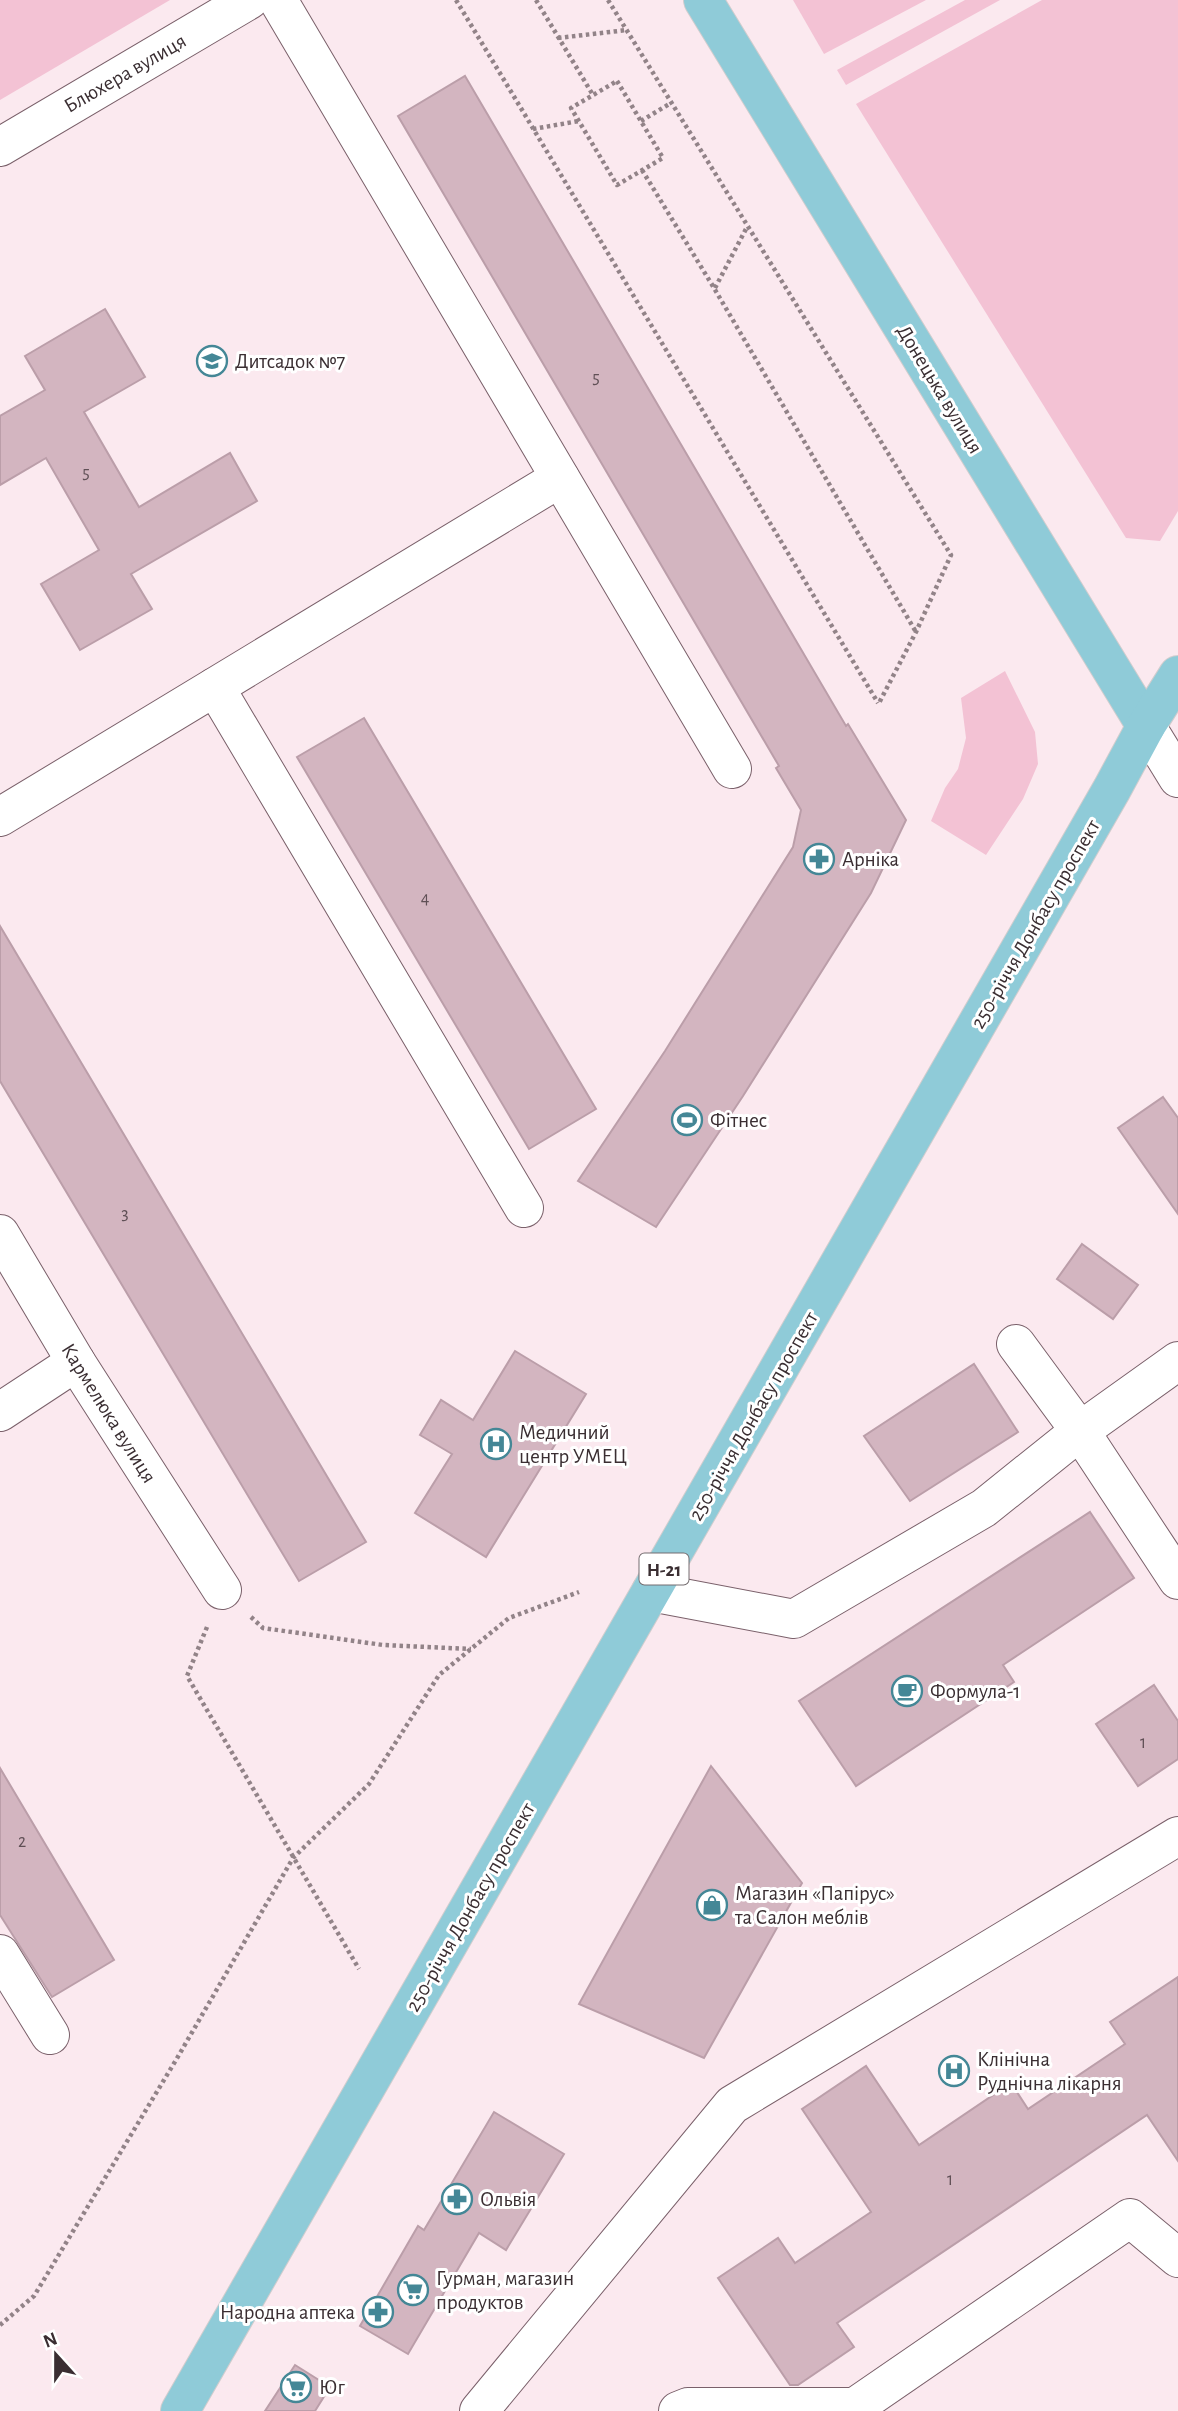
<svg xmlns="http://www.w3.org/2000/svg" width="1178" height="2411" viewBox="0 0 1178 2411" font-family="'Alegreya Sans',sans-serif">
	<style>
		.green { fill: #f3c2d4 }
		.building { fill: #d3b5c0; stroke: #bb9ea9; stroke-width: 2 }
		.lines { fill: none; stroke-linecap: round; stroke-linejoin: round }
		.minor-casing { stroke: #7a606a; stroke-width: 40 }
		.major-casing { stroke: #d0cdce; stroke-width: 40 }
		.path { stroke: #928388; stroke-width: 4.5; stroke-dasharray: 3.5 3.5; stroke-linecap: butt }
		.minor { stroke: #fff; stroke-width: 38 }
		.major { stroke: #8fcbd8; stroke-width: 38 }
		.labels { text-anchor: middle; stroke-width: 6; stroke-linejoin: round; paint-order: stroke }
		.number-label { font-size: 18px; fill: #605056 }
		.shield { fill: #fff; stroke: #756d70; stroke-width: 2 }
		.shield-label { font-size: 19px; font-weight: bold; fill: #3a2e32 }
		.street-label { font-size: 21px; fill: #3a2e32; stroke: #fff }
		.poi-label { font-size: 21px; fill: #3a2e32; stroke: #fff; text-anchor: start }
	</style>
	<rect width="100%" height="100%" fill="#fbe9ef"/>
	<g class="green">
		<path d="M 0,0 L 170,0 L 0,100 Z"/>
		<path d="M 793,0 L 926,0 L 824,54 Z"/>
		<path d="M 965,0 L 1000,0 L 846,85 L 837,70 Z"/>
		<path d="M 1042,0 L 1178,0 L 1178,511 L 1160,541 L 1126,538 L 856,104 Z"/>
		<path d="M 1005,671 L 1035,732 L 1038,764 L 1023,799 L 986,855 L 931,821 L 945,788 L 958,769 L 966,738 L 961,698 Z"/>
	</g>
	<g class="building">
		<path d="M 465,76 L 846,726 L 848,724 L 906,820 L 871,893 L 743,1096 L 656,1227 L 578,1181 L 665,1051 L 793,847 L 801,810 L 776,768 L 779,766 L 398,116 Z"/>
		<path d="M 105,309 L 145,377 L 84,412 L 139,507 L 230,453 L 257,501 L 131,574 L 152,609 L 80,650 L 41,584 L 99,550 L 46,458 L 0,485 L 0,416 L 45,390 L 25,356 Z"/>
		<path d="M 364,718 L 596,1109 L 529,1149 L 297,757 Z"/>
		<path d="M 0,926 L 366,1542 L 299,1581 L 0,1081 Z"/>
		<path d="M 1163,1097 L 1178,1118 L 1178,1214 L 1118,1128 Z"/>
		<path d="M 1082,1244 L 1138,1285 L 1113,1319 L 1057,1279 Z"/>
		<path d="M 515,1351 L 586,1394 L 486,1557 L 415,1513 L 452,1454 L 420,1435 L 441,1400 L 473,1420 Z"/>
		<path d="M 974,1364 L 1018,1432 L 910,1501 L 864,1436 Z"/>
		<path d="M 1090,1512 L 1134,1578 L 1003,1665 L 1014,1682 L 856,1786 L 799,1701 Z"/>
		<path d="M 1154,1685 L 1178,1721 L 1178,1759 L 1138,1786 L 1096,1724 Z"/>
		<path d="M 711,1766 L 802,1883 L 704,2058 L 579,2004 Z"/>
		<path d="M 0,1768 L 114,1960 L 52,1997 L 0,1915 Z"/>
		<path d="M 1178,1977 L 1178,2161 L 1147,2115 L 837,2323 L 854,2347 L 798,2385 L 790,2385 L 718,2278 L 778,2238 L 795,2263 L 871,2212 L 802,2109 L 866,2066 L 919,2145 L 1011,2083 L 1028,2109 L 1125,2044 L 1110,2022 Z"/>
		<path d="M 494,2112 L 564,2154 L 506,2250 L 479,2233 L 408,2354 L 360,2326 L 418,2226 L 424,2230 Z"/>
		<path d="M 295,2365 L 330,2387 L 315,2411 L 265,2411 Z"/>
	</g>
	<g class="lines">
		<g class="minor-casing">
			<g id="minor">
				<path d="M 278,0 L 732,769"/>
				<path d="M 0,147 L 249,0"/>
				<path d="M 215,687 L 524,1208"/>
				<path d="M 1146,726 L 1178,778"/>
				<path d="M 0,817 L 560,478"/>
				<path d="M 0,1234 L 76,1362 L 222,1590"/>
				<path d="M 1016,1344 L 1080,1431 L 1178,1580"/>
				<path d="M 0,1412 L 76,1362"/>
				<path d="M 651,1592 L 794,1619 L 984,1508 L 1080,1431 L 1178,1361"/>
				<path d="M 0,1954 L 50,2035"/>
				<path d="M 479,2411 L 732,2105 L 1178,1836"/>
				<path d="M 678,2411 L 688,2407 L 855,2407 L 1130,2218 L 1178,2258"/>
			</g>
		</g>
		<g class="major-casing">
			<g id="major">
				<path d="M 703,0 L 1146,726"/>
				<path d="M 180,2411 L 1112,789 L 1146,726 L 1178,675"/>
			</g>
		</g>
		<g class="path">
			<path d="M 456,0 L 878,703"/>
			<path d="M 536,0 L 593,95"/>
			<path d="M 608,0 L 951,555 L 916,632 L 879,703"/>
			<path d="M 558,38 L 627,30"/>
			<path d="M 617,81 L 663,158 L 617,185 L 571,108 Z"/>
			<path d="M 641,121 L 671,103"/>
			<path d="M 533,129 L 579,121"/>
			<path d="M 642,170 L 714,288 L 916,632"/>
			<path d="M 715,288 L 747,227"/>
			<path d="M 251,1617 L 263,1628 L 383,1645 L 471,1649"/>
			<path d="M 207,1627 L 187,1676 L 359,1969"/>
			<path d="M 0,2325 L 34,2296 L 176,2060 L 293,1858 L 369,1784 L 439,1675 L 509,1618 L 579,1592"/>
		</g>
		<use href="#minor" class="minor"/>
		<use href="#major" class="major"/>
	</g>
	<defs>
		<g id="school-ring" transform="scale(1.575)"><circle r="9.5" fill="#fff" stroke="#448796" stroke-width="1.5"/><path d="M0-5L7-2L0 1L-7-2ZM-4 1L0 2.5L4 1V4Q0 6-4 4Z" fill="#448796"/></g>
		<g id="pharmacy-ring" transform="scale(1.575)"><circle r="9.5" fill="#fff" stroke="#448796" stroke-width="1.5"/><path d="M-2-6h4v4h4v4h-4v4h-4v-4h-4v-4h4Z" fill="#448796"/></g>
		<g id="stadium-ring" transform="scale(1.575)"><circle r="9.5" fill="#fff" stroke="#448796" stroke-width="1.5"/><path d="M0-5a6.5 5 0 1 0 0 10a6.5 5 0 1 0 0-10ZM-3.5-1.8h7v3.6h-7Z" fill="#448796"/></g>
		<g id="hospital-ring" transform="scale(1.575)"><circle r="9.5" fill="#fff" stroke="#448796" stroke-width="1.5"/><path d="M-5-5h3v3.5h4V-5h3V5h-3V1.5h-4V5h-3Z" fill="#448796"/></g>
		<g id="cafe-ring" transform="scale(1.575)"><circle r="9.5" fill="#fff" stroke="#448796" stroke-width="1.5"/><path d="M-5.5-4.5H6V0H3Q3 3.5 0 3.5H-2.5Q-5.5 3.5-5.5 0ZM3-3.2v2h1.7v-2ZM-6 4.5H4V6H-6Z" fill="#448796"/></g>
		<g id="shop-ring" transform="scale(1.575)"><circle r="9.5" fill="#fff" stroke="#448796" stroke-width="1.5"/><path d="M-5-2.5h2.3a2.7 3.5 0 0 1 5.4 0H5L5.5 6h-11ZM-1.5-2.5h3a1.5 2.3 0 0 0-3 0Z" fill="#448796"/></g>
		<g id="supermarket-ring" transform="scale(1.575)"><circle r="9.5" fill="#fff" stroke="#448796" stroke-width="1.5"/><path d="M-6-5.5h2.5l.6 2H6L4.5 2H-2.5L-4.4-4H-6ZM-1.5 3.2a1.3 1.3 0 1 0 .1 0ZM3 3.2a1.3 1.3 0 1 0 .1 0Z" fill="#448796"/></g>
	</defs>
	<g fill-rule="evenodd">
		<use href="#school-ring" x="212" y="361"/>
		<use href="#pharmacy-ring" x="819" y="859"/>
		<use href="#stadium-ring" x="687" y="1120"/>
		<use href="#hospital-ring" x="496" y="1444"/>
		<use href="#cafe-ring" x="907" y="1691"/>
		<use href="#shop-ring" x="712" y="1905"/>
		<use href="#hospital-ring" x="954" y="2071"/>
		<use href="#pharmacy-ring" x="457" y="2199"/>
		<use href="#supermarket-ring" x="413" y="2290"/>
		<use href="#pharmacy-ring" x="378" y="2312"/>
		<use href="#supermarket-ring" x="296" y="2387"/>
	</g>
	<g class="labels">
		<g class="number-label">
			<text x="596" y="383">5</text>
			<text x="86" y="478">5</text>
			<text x="425" y="904">4</text>
			<text x="125" y="1219">3</text>
			<text x="1143" y="1748">1</text>
			<text x="22" y="1847">2</text>
			<text x="950" y="2185">1</text>
		</g>
		<rect class="shield" x="639.5" y="1553.5" width="49" height="31" rx="5"/>
		<g class="shield-label">
			<text x="664" y="1576">Н-21</text>
		</g>
		<g class="street-label">
			<text transform="translate(125 73) rotate(-30)" y="7">Блюхера вулиця</text>
			<text transform="translate(940 389) rotate(59)" y="7">Донецька вулиця</text>
			<text transform="translate(1035 924) rotate(-60)" y="7">250-річчя Донбасу проспект</text>
			<text transform="translate(109 1413) rotate(58)" y="7">Кармелюка вулиця</text>
			<text transform="translate(753 1416) rotate(-60)" y="7">250-річчя Донбасу проспект</text>
			<text transform="translate(470 1907) rotate(-60)" y="7">250-річчя Донбасу проспект</text>
		</g>
		<g class="poi-label">
			<text x="235" y="368">Дитсадок №7</text>
			<text x="842" y="866">Арніка</text>
			<text x="710" y="1127">Фітнес</text>
			<text x="519" y="1439">Медичний<tspan x="519" dy="24">центр УМЕЦ</tspan></text>
			<text x="930" y="1698">Формула-1</text>
			<text x="735" y="1900">Магазин «Папірус»<tspan x="735" dy="24">та Салон меблів</tspan></text>
			<text x="977" y="2066">Клінічна<tspan x="977" dy="24">Руднічна лікарня</tspan></text>
			<text x="480" y="2206">Ольвія</text>
			<text x="436" y="2285">Гурман, магазин<tspan x="436" dy="24">продуктов</tspan></text>
			<text x="355" y="2319" text-anchor="end">Народна аптека</text>
			<text x="319" y="2394">Юг</text>
		</g>
	</g>
	<g transform="translate(56 2355) rotate(339)" stroke="#ffffff" stroke-width="5" paint-order="stroke">
	<path d="M0-5L12 26L0 18L-12 26Z" fill="#3a2e32"/>
	<text y="-10" font-size="19" font-weight="bold" text-anchor="middle" fill="#3a2e32">N</text>
	</g>
</svg>
